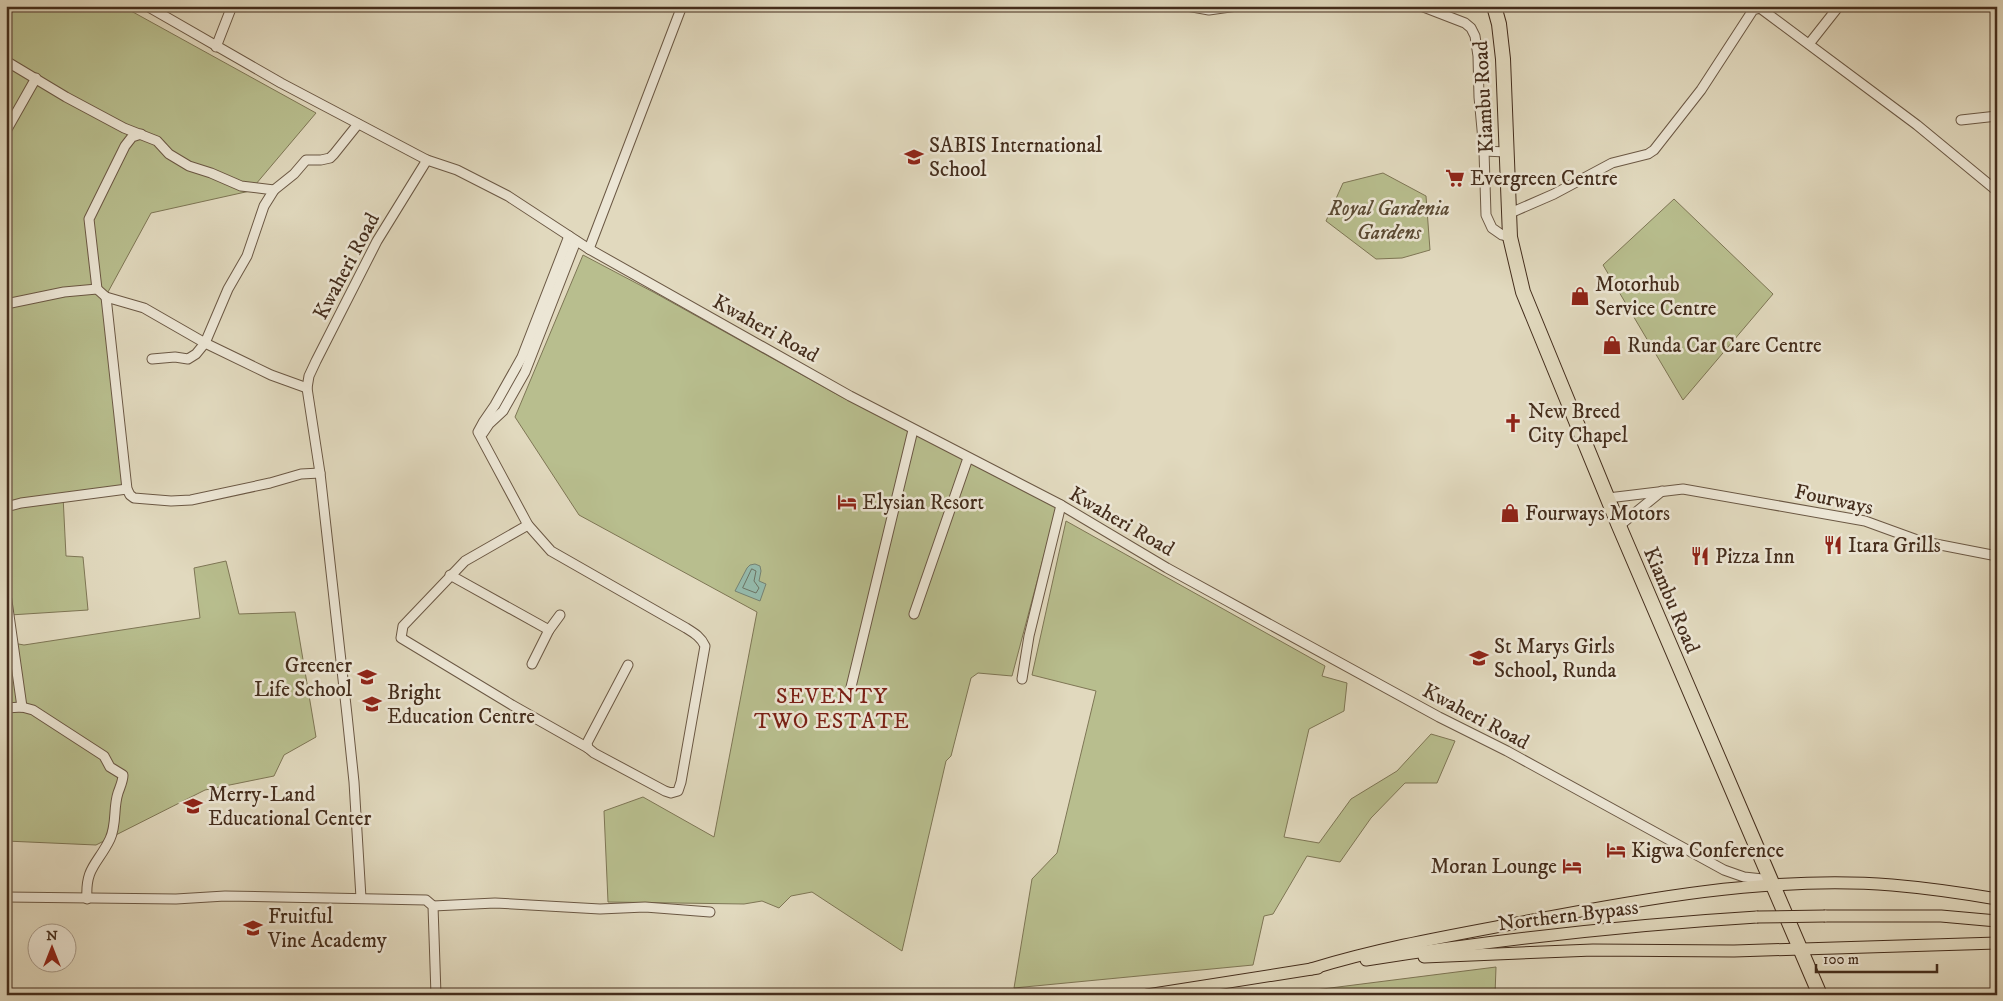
<svg xmlns="http://www.w3.org/2000/svg" width="2003" height="1001" viewBox="0 0 2003 1001" font-family="'IM FELL DW Pica',serif">
	<style>
		.green { fill: #b8be8e; stroke: #7e7655 }
		.water { fill: #95bbad; stroke: #758273 }
		.lines { fill: none; stroke-linecap: round; stroke-linejoin: round }
		.shore { stroke: #6c7464; stroke-width: 1 }
		.minor-casing { stroke: #6b5844; stroke-width: 11 }
		.major-casing { stroke: #442d1c; stroke-width: 13 }
		.highway-casing { stroke: #442d1c; stroke-width: 16 }
		.minor { stroke: #ece6d5; stroke-width: 9 }
		.major { stroke: #e1d9be; stroke-width: 11 }
		.highway { stroke: #e1d9be; stroke-width: 14 }
		.major-bridge-casing { stroke: #442d1c; stroke-width: 13; stroke-linecap: butt }
		.major-bridge { stroke: #e1d9be; stroke-width: 11 }
		.labels { text-anchor: middle; stroke-width: 5; stroke-linejoin: round; paint-order: stroke }
		.street-label { font-size: 21px; fill: #442d1c; stroke: #ece6d5 }
		.poi-label { font-size: 21px; fill: #442d1c; stroke: #ece6d5; text-anchor: start }
		.park-label { font-size: 21px; font-style: italic; fill: #5b4a33; stroke: #ece6d5 }
		.neighbourhood-label { font-size: 22px; letter-spacing: 1px; fill: #7a1f14; stroke: #ece6d5 }
	</style>
	<rect width="100%" height="100%" fill="#e1d9be"/>
	<filter id="stains"><feTurbulence type="fractalNoise" baseFrequency=".004" numOctaves="4"/><feColorMatrix values="0 0 0 0 .2 0 0 0 0 .09 0 0 0 0 .02 0 0 0 .5 -.17"/></filter>
	<radialGradient id="worn" r=".72"><stop offset=".6" stop-color="#630" stop-opacity="0"/><stop offset="1" stop-color="#630" stop-opacity=".3"/></radialGradient>
	<g class="green">
		<path d="M 6,6 L 122,6 L 316,113 L 250,191 L 151,213 L 108,292 L 123,493 L 63,496 L 66,556 L 83,557 L 88,610 L 10,615 L 13,643 L 24,645 L 200,618 L 194,568 L 226,561 L 239,614 L 295,612 L 316,737 L 284,755 L 274,776 L 205,790 L 96,845 L 6,841 Z"/>
		<path d="M 1383,173 L 1426,196 L 1430,250 L 1402,258 L 1376,259 L 1326,221 L 1343,183 Z"/>
		<path d="M 1674,199 L 1773,294 L 1683,400 L 1603,265 Z"/>
		<path d="M 583,255 L 655,293 L 840,396 L 1057,506 L 1012,676 L 978,673 L 971,678 L 951,756 L 946,761 L 902,951 L 812,892 L 791,896 L 779,908 L 762,901 L 744,904 L 608,902 L 604,811 L 643,797 L 714,837 L 757,612 L 579,515 L 515,417 Z"/>
		<path d="M 1066,521 L 1325,666 L 1322,676 L 1347,683 L 1344,711 L 1309,729 L 1284,837 L 1319,843 L 1351,799 L 1397,771 L 1431,734 L 1455,741 L 1437,783 L 1405,783 L 1371,818 L 1340,862 L 1307,856 L 1273,914 L 1264,916 L 1253,965 L 1014,988 L 1032,879 L 1057,853 L 1096,691 L 1032,675 Z"/>
		<path d="M 1496,967 L 1495,995 L 1275,995 Z"/>
	</g>
	<path class="water" d="M 755,564 L 760,566 L 761,571 L 759,581 L 766,584 L 760,601 L 735,591 L 747,568 L 750,565 Z"/>
	<g class="lines">
		<path class="shore" d="M 752,569 L 756,571 L 754,581 L 759,588 L 756,593 L 743,588 Z"/>
		<g class="minor-casing">
			<g id="minor">
				<path d="M 147,6 L 281,83 L 427,160 L 457,170 L 508,196 L 589,249 L 850,396 L 1061,505 L 1167,568 L 1439,717 L 1507,751 L 1724,870 L 1744,877 L 1772,880"/>
				<path d="M 1187,6 L 1209,10 L 1237,6"/>
				<path d="M 1421,6 L 1465,23 L 1471,28 L 1475,36 L 1478,56 L 1479,97 L 1484,151 L 1486,215 L 1492,228 L 1502,235 L 1510,237"/>
				<path d="M 1809,44 L 1839,6"/>
				<path d="M 216,47 L 232,6"/>
				<path d="M 6,61 L 66,97 L 124,128 L 157,141 L 169,154 L 189,166 L 211,173 L 241,186 L 274,190"/>
				<path d="M 1961,120 L 1997,116"/>
				<path d="M 6,131 L 36,78"/>
				<path d="M 1484,151 L 1506,152"/>
				<path d="M 1508,214 L 1554,194 L 1612,163 L 1648,154 L 1654,150 L 1701,90 L 1753,10 L 1760,8 L 1917,125 L 1997,191"/>
				<path d="M 569,236 L 522,357 L 495,405 L 484,421 L 478,432 L 528,525 L 551,551 L 686,628 C 694,633 701,637 705,646 L 681,782 L 678,791 L 671,793 L 665,791 L 594,753 L 588,748 L 587,743 L 628,665"/>
				<path d="M 589,249 L 682,6"/>
				<path d="M 97,289 L 89,219 L 125,146 L 132,137 L 141,134"/>
				<path d="M 106,297 L 127,489 L 130,495 L 134,498 L 171,501 L 191,500 L 270,483 L 301,474 L 320,473"/>
				<path d="M 6,304 L 64,292 L 97,289 L 106,297 L 144,308 L 205,343 L 271,375 L 307,388"/>
				<path d="M 152,359 L 175,357 L 188,359 L 196,354 L 205,343 L 228,289 L 247,256 L 264,206 L 274,190 L 294,174 L 306,160 L 321,160 L 330,158 L 334,154 L 358,124"/>
				<path d="M 483,433 L 489,424 L 503,411 L 525,372 L 576,241"/>
				<path d="M 1608,498 L 1683,489 L 1865,521 L 1920,541 L 1997,556"/>
				<path d="M 6,507 L 21,503 L 127,489"/>
				<path d="M 528,525 L 465,561 L 403,626 L 401,638 L 512,705 L 588,748"/>
				<path d="M 1619,526 L 1662,491"/>
				<path d="M 450,575 L 549,630 L 560,615"/>
				<path d="M 6,594 L 22,707"/>
				<path d="M 914,614 L 968,458"/>
				<path d="M 532,664 L 549,630"/>
				<path d="M 1022,679 L 1029,636 L 1061,505"/>
				<path d="M 851,687 L 913,430"/>
				<path d="M 6,708 L 22,707 L 33,710 L 104,756 L 110,767 L 123,775 C 123,781 120,787 118,793 C 113,808 117,824 110,839 C 98,864 85,867 87,899"/>
				<path d="M 6,897 L 176,899 L 225,896 L 426,900 L 433,906 L 436,995"/>
				<path d="M 361,898 L 354,782 L 347,715 L 320,473 L 307,388 L 309,376 L 316,361 L 377,241 L 427,160"/>
				<path d="M 433,906 L 495,903 L 600,909 L 645,907 L 710,912"/>
			</g>
		</g>
		<g class="major-casing">
			<g id="major">
				<path d="M 1825,916 L 1941,916 L 1997,921"/>
				<path d="M 1424,957 L 1593,950 L 1734,951 L 1997,943"/>
				<path d="M 1366,960 C 1496,940 1626,925 1757,917"/>
				<path d="M 1311,969 C 1379,948 1448,936 1517,923 C 1637,900 1770,875 1892,885 C 1927,888 1962,893 1997,899"/>
				<path d="M 1147,995 L 1318,968"/>
			</g>
		</g>
		<g class="highway-casing">
			<path id="highway" d="M 1494,6 L 1499,24 L 1503,59 L 1510,237 L 1523,292 L 1619,526 L 1820,995"/>
		</g>
		<use href="#minor" class="minor"/>
		<use href="#major" class="major"/>
		<use href="#highway" class="highway"/>
		<g class="major-bridge-casing">
			<path id="major-bridge" d="M 1757,917 L 1825,916"/>
		</g>
		<use href="#major-bridge" class="major-bridge"/>
	</g>
	<defs>
		<g id="school-bare" transform="scale(1.5)"><path d="M0-5L7-2L0 1L-7-2ZM-4 1L0 2.5L4 1V4Q0 6-4 4Z" fill="#8f2418" stroke="#ece6d5" stroke-width="2.5" paint-order="stroke"/></g>
		<g id="supermarket-bare" transform="scale(1.5)"><path d="M-6-5.5h2.5l.6 2H6L4.5 2H-2.5L-4.4-4H-6ZM-1.5 3.2a1.3 1.3 0 1 0 .1 0ZM3 3.2a1.3 1.3 0 1 0 .1 0Z" fill="#8f2418" stroke="#ece6d5" stroke-width="2.5" paint-order="stroke"/></g>
		<g id="shop-bare" transform="scale(1.5)"><path d="M-5-2.5h2.3a2.7 3.5 0 0 1 5.4 0H5L5.5 6h-11ZM-1.5-2.5h3a1.5 2.3 0 0 0-3 0Z" fill="#8f2418" stroke="#ece6d5" stroke-width="2.5" paint-order="stroke"/></g>
		<g id="church-bare" transform="scale(1.5)"><path d="M-1.2-6h2.4v3.5h3.3v2.4h-3.3V6h-2.4V-.1h-3.3v-2.4h3.3Z" fill="#8f2418" stroke="#ece6d5" stroke-width="2.5" paint-order="stroke"/></g>
		<g id="hotel-bare" transform="scale(1.5)"><path d="M-6-4.5h1.5V1H6V5H4.5V3h-9V5H-6ZM-4 0a1.8 1.8 0 1 1 3.6 0ZM.5 0V-2.5h3Q6-2.5 6 0Z" fill="#8f2418" stroke="#ece6d5" stroke-width="2.5" paint-order="stroke"/></g>
		<g id="restaurant-bare" transform="scale(1.5)"><path d="M-5-6h1v4h1v-4h1v4h1v-4h1v5L-1.5 .5V6h-2V.5L-5-1ZM5-6V6H3V1.5H1.5Q1.5-4 5-6Z" fill="#8f2418" stroke="#ece6d5" stroke-width="2.5" paint-order="stroke"/></g>
	</defs>
	<g fill-rule="evenodd">
		<use href="#school-bare" x="914" y="157"/>
		<use href="#supermarket-bare" x="1455" y="178"/>
		<use href="#shop-bare" x="1580" y="296"/>
		<use href="#shop-bare" x="1612" y="345"/>
		<use href="#church-bare" x="1513" y="423"/>
		<use href="#hotel-bare" x="847" y="502"/>
		<use href="#shop-bare" x="1510" y="513"/>
		<use href="#restaurant-bare" x="1833" y="545"/>
		<use href="#restaurant-bare" x="1700" y="556"/>
		<use href="#school-bare" x="1479" y="658"/>
		<use href="#school-bare" x="367" y="677"/>
		<use href="#school-bare" x="372" y="704"/>
		<use href="#school-bare" x="193" y="806"/>
		<use href="#hotel-bare" x="1616" y="850"/>
		<use href="#hotel-bare" x="1572" y="866"/>
		<use href="#school-bare" x="253" y="928"/>
	</g>
	<g class="labels">
		<g class="street-label">
			<text transform="translate(1483 97) rotate(-93)" y="7">Kiambu Road</text>
			<text transform="translate(346 266) rotate(-62)" y="7">Kwaheri Road</text>
			<text transform="translate(766 328) rotate(29)" y="7">Kwaheri Road</text>
			<text transform="translate(1834 499) rotate(12)" y="7">Fourways</text>
			<text transform="translate(1122 521) rotate(30)" y="7">Kwaheri Road</text>
			<text transform="translate(1672 600) rotate(67)" y="7">Kiambu Road</text>
			<text transform="translate(1476 716) rotate(28)" y="7">Kwaheri Road</text>
			<text transform="translate(1568 915) rotate(-7)" y="7">Northern Bypass</text>
		</g>
		<g class="poi-label">
			<text x="929" y="152">SABIS International<tspan x="929" dy="24">School</tspan></text>
			<text x="1470" y="185">Evergreen Centre</text>
			<text x="1595" y="291">Motorhub<tspan x="1595" dy="24">Service Centre</tspan></text>
			<text x="1627" y="352">Runda Car Care Centre</text>
			<text x="1528" y="418">New Breed<tspan x="1528" dy="24">City Chapel</tspan></text>
			<text x="862" y="509">Elysian Resort</text>
			<text x="1525" y="520">Fourways Motors</text>
			<text x="1848" y="552">Itara Grills</text>
			<text x="1715" y="563">Pizza Inn</text>
			<text x="1494" y="653">St Marys Girls<tspan x="1494" dy="24">School, Runda</tspan></text>
			<text x="352" y="672" text-anchor="end">Greener<tspan x="352" dy="24">Life School</tspan></text>
			<text x="387" y="699">Bright<tspan x="387" dy="24">Education Centre</tspan></text>
			<text x="208" y="801">Merry-Land<tspan x="208" dy="24">Educational Center</tspan></text>
			<text x="1631" y="857">Kigwa Conference</text>
			<text x="1557" y="873" text-anchor="end">Moran Lounge</text>
			<text x="268" y="923">Fruitful<tspan x="268" dy="24">Vine Academy</tspan></text>
		</g>
		<g class="park-label">
			<text x="1389" y="215">Royal Gardenia<tspan x="1389" dy="24">Gardens</tspan></text>
		</g>
		<g class="neighbourhood-label">
			<text x="832" y="703">SEVENTY<tspan x="832" dy="25">TWO ESTATE</tspan></text>
		</g>
	</g>
	<rect width="2003" height="1001" fill="none" stroke="#e1d9be" stroke-width="25"/>
	<rect x="8" y="8" width="1988" height="986" fill="none" stroke="#442d1c" stroke-width="2.5"/>
	<rect x="12" y="12" width="1978" height="976" fill="none" stroke="#442d1c"/>
	<g transform="translate(52 948)"><circle r="24" fill="#ece6d5" stroke="#a99c8b"/>
	<path d="M0-4L9 19L0 12L-9 19Z" fill="#8f2418"/>
	<text y="-8" font-size="14" font-weight="bold" text-anchor="middle" fill="#442d1c">N</text>
	</g>
	<path d="M1816 964v8h121v-8" fill="none" stroke="#442d1c" stroke-width="2.5"/>
	<text x="1823" y="964" font-size="15" fill="#442d1c" stroke="#ece6d5" stroke-width="4" paint-order="stroke">100 m</text>
	<rect width="100%" height="100%" filter="url(#stains)"/>
	<rect width="100%" height="100%" fill="url(#worn)"/>
</svg>
